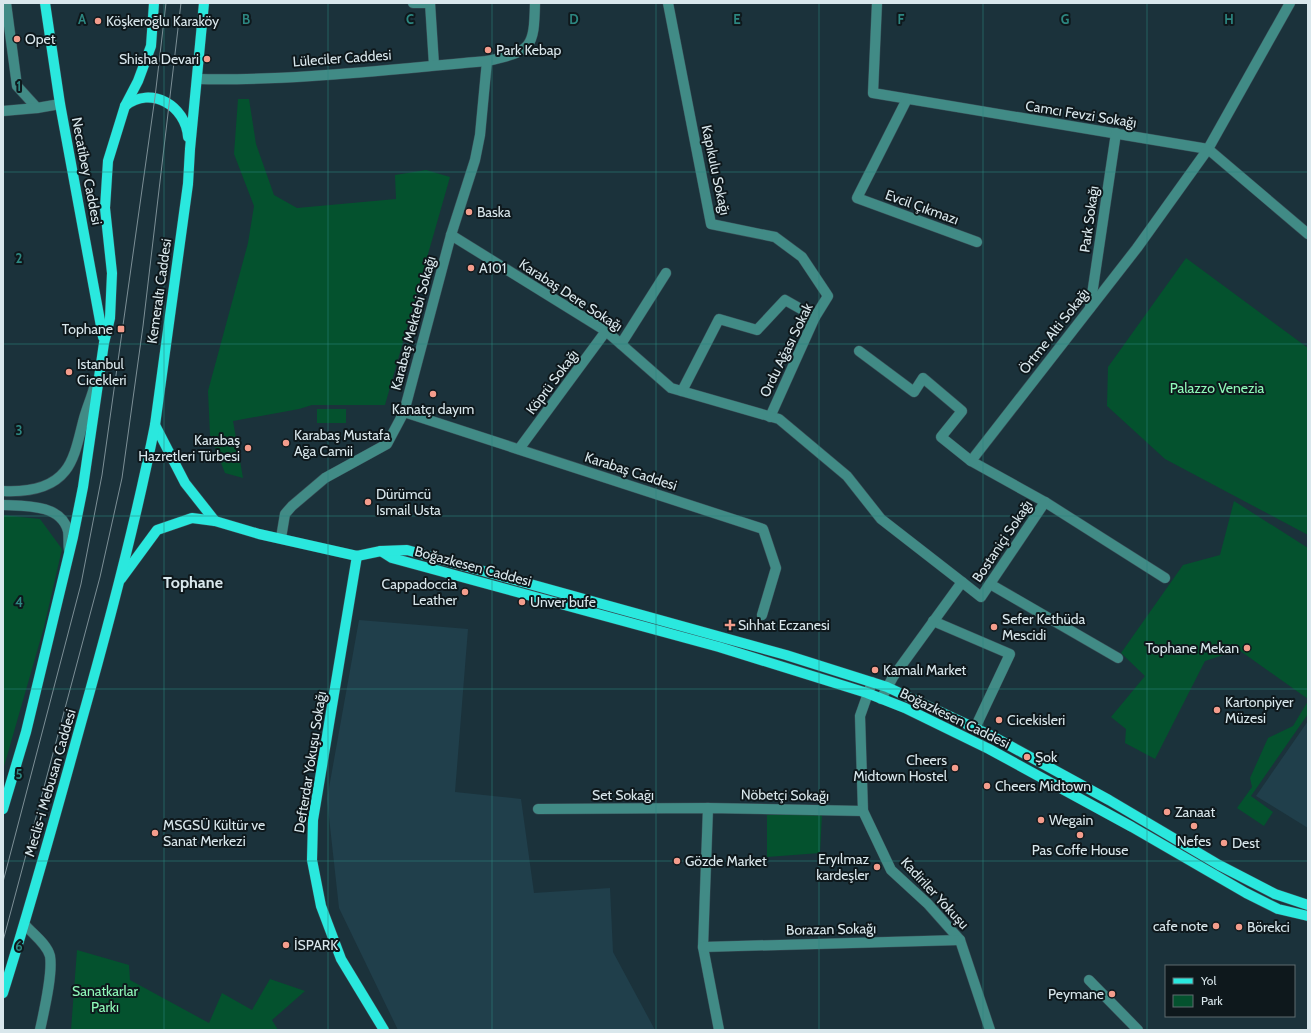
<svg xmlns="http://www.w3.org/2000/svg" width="1311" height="1033" viewBox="0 0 1311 1033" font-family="Cabin,sans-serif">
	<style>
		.built { fill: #203f4b }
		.green { fill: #04522e }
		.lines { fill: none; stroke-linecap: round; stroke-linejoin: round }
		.minor-casing { stroke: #394f57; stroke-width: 11 }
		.major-casing { stroke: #394f57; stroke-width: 11 }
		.minor { stroke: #418b86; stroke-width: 10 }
		.major { stroke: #2ae8de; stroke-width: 10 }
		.tram { stroke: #7c8f96; stroke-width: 1 }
		.grid { fill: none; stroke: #2d8781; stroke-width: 1; stroke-opacity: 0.55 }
		.poi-dot { fill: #f49d8c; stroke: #0e181c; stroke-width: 1.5 }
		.labels { text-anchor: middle; stroke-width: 4; stroke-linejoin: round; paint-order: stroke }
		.poi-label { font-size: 14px; fill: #d9e7ec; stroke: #0e181c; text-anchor: start }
		.street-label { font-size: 14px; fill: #d9e7ec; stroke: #0e181c }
		.park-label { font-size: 14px; fill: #8ff9b9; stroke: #0e181c }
		.quarter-label { font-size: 16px; font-weight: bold; fill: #d9e7ec; stroke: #0e181c }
		.grid-label { font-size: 13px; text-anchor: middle; font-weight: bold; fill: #2d8781; stroke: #0e181c; stroke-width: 4; stroke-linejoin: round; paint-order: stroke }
	</style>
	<rect width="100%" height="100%" fill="#1b323b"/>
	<g class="built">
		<path d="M 359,620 L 468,629 L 455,792 L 521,799 L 534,893 L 610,888 L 613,952 L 655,1030 L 398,1030 L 339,908 L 327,799 Z"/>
		<path d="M 1308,721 L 1308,828 L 1256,796 Z"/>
	</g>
	<g class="green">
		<path d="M 238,99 L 249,99 L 256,144 L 274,195 L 297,208 L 396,199 L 395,175 L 426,170 L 450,177 L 385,405 L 312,405 L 299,409 L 233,421 L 243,478 L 225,473 L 210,435 L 208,391 L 248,243 L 254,206 L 234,154 Z"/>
		<path d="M 1186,258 L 1308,348 L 1308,535 L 1165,459 L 1107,406 L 1108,367 Z"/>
		<rect x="317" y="409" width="29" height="14"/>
		<path d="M 1234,501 L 1308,548 L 1308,699 L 1239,650 L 1205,661 L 1155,759 L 1125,743 L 1126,729 L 1111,717 L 1145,676 L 1121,653 L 1183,565 L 1220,555 Z"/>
		<path d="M 3,515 L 40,519 L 62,549 L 44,627 L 3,770 Z"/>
		<path d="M 1308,701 L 1308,714 L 1251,796 L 1273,812 L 1264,826 L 1237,808 L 1252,787 L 1250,778 L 1268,738 L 1293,726 Z"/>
		<path d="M 822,814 L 820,853 L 767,857 L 767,815 Z"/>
		<path d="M 77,950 L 129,965 L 130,980 L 209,1023 L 222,993 L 252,1010 L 270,979 L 305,991 L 272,1020 L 278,1030 L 71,1030 Z"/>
	</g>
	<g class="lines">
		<g class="minor-casing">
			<g id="minor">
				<path d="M 6,3 L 17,86 L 37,108"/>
				<path d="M 413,3 L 430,3"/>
				<path d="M 430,3 L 434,65"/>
				<path d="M 668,3 L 711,224 L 775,237 L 802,257 L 828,296 L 815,317 L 770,417"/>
				<path d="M 877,3 L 873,93 L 1208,149 L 1290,3"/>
				<path d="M 198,79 C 293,81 392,69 487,61 C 532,51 534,48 535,3"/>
				<path d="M 907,99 L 857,198 L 977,242"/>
				<path d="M 3,111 L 37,108 L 60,104"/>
				<path d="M 451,235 L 606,331 L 671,388 L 779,419 L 847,476 L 881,519 L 962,582"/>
				<path d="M 1090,308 L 1116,133"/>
				<path d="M 621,344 L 666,273"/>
				<path d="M 859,351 L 914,392 L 923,378 L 962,411 L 941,437 L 971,461"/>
				<path d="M 682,391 L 719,319 L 757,330 L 785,300 L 815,317"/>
				<path d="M 404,412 L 763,529 L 776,568 L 762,615"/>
				<path d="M 519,449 L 606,331"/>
				<path d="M 3,491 C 24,492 51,489 65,471 C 75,459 79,437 83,422 C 86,409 92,397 95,384"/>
				<path d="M 3,505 C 25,506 61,504 68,531 C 69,537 68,544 69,550"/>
				<path d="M 281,538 L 285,514 L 292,506 L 325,478 L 387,444 L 404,412 L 451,235 L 475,160 L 480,135 L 487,61"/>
				<path d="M 1165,578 L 1045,502 L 971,461 L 1137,248 L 1208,149 L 1308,234"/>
				<path d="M 990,584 L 1118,658"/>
				<path d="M 933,621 L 1010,654 L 975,728"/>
				<path d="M 872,682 L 860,716 L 863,811 L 891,870 L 928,904 L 960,940 L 990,1030"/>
				<path d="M 881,699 L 893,677 L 962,582 L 981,597 L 1045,502"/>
				<path d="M 708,808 L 703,947 L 719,1030"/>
				<path d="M 538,809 L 708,808 L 863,811"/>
				<path d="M 25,925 C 33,934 47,944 50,956 C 53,974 44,1011 40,1030"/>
				<path d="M 703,947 L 960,940"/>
				<path d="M 1089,980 L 1138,1030"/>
			</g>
		</g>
		<g class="major-casing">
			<g id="major">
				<path d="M 45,3 L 60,104 L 103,337"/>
				<path d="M 125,106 C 151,85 186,106 188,137"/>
				<path d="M 155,425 L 185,483 L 215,521"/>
				<path d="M 381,551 L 392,558 L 719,647 L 867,693 L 905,708 L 989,749 L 1132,827 L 1246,893 L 1278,909 L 1308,916"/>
				<path d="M 357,556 L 313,820 L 312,860 L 321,906 L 341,959 L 384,1030"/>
				<path d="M 121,579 L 157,530 L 192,518 L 215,521 L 259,534 L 357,556 L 381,551 L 407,550 L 786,655 L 887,687 L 992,736 L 1109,800 L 1219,865 L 1275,894 L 1308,905"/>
				<path d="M 3,809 L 26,732 L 73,537 L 83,487 L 104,343 L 110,318 L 112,273 L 105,208 L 108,161 L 125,106 L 138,81 L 151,46 L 154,3"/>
				<path d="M 3,993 C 31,904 56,814 81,723 C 109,624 135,526 155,425 L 188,184 L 190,149 L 204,3"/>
			</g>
		</g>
		<use href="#minor" class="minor"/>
		<use href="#major" class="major"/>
		<g class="tram">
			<path d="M 3,882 L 81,584 L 102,475 L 155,97 L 166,3"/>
			<path d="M 3,941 L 100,577 L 122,478 L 143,326 L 181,3"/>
		</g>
	</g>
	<path class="grid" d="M 164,3 L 164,1030M 328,3 L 328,1030M 492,3 L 492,1030M 656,3 L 656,1030M 819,3 L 819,1030M 983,3 L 983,1030M 1147,3 L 1147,1030M 3,172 L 1308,172M 3,344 L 1308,344M 3,516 L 1308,516M 3,689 L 1308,689M 3,861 L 1308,861"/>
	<g class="poi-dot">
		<circle cx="98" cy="21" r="4"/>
		<circle cx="17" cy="39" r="4"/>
		<circle cx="488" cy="50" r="4"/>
		<circle cx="207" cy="59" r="4"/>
		<circle cx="469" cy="212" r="4"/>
		<circle cx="471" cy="268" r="4"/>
		<rect x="117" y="325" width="8" height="8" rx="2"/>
		<circle cx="69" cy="372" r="4"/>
		<circle cx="433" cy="394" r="4"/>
		<circle cx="286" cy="443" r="4"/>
		<circle cx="248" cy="448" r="4"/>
		<circle cx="368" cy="502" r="4"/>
		<circle cx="465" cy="592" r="4"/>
		<circle cx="522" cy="602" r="4"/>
		<path d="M728 619h4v4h4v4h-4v4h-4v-4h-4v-4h4z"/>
		<circle cx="994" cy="627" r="4"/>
		<circle cx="1247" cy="648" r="4"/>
		<circle cx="875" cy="670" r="4"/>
		<circle cx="1217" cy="710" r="4"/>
		<circle cx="999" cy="720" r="4"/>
		<circle cx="1027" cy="757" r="4"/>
		<circle cx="955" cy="768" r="4"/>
		<circle cx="987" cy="786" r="4"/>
		<circle cx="1167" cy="812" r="4"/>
		<circle cx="1041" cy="820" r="4"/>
		<circle cx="1194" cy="826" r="4"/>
		<circle cx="155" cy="833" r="4"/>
		<circle cx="1080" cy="835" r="4"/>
		<circle cx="1224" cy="843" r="4"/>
		<circle cx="677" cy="861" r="4"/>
		<circle cx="877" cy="867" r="4"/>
		<circle cx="1216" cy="926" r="4"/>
		<circle cx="1239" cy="927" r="4"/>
		<circle cx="286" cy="945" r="4"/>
		<circle cx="1112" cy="994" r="4"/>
	</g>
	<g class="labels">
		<g class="poi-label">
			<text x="106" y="26">Köşkeroğlu Karaköy</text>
			<text x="25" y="44">Opet</text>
			<text x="496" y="55">Park Kebap</text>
			<text x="199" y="64" text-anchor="end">Shisha Devari</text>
			<text x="477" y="217">Baska</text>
			<text x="479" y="273">A101</text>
			<text x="113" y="334" text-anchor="end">Tophane</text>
			<text x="77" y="369">Istanbul<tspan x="77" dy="16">Cicekleri</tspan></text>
			<text x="433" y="414" text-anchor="middle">Kanatçı dayım</text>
			<text x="294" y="440">Karabaş Mustafa<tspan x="294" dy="16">Ağa Camii</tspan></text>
			<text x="240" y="445" text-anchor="end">Karabaş<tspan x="240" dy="16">Hazretleri Türbesi</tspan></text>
			<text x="376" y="499">Dürümcü<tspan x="376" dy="16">Ismail Usta</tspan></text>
			<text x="457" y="589" text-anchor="end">Cappadoccia<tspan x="457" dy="16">Leather</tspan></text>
			<text x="530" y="607">Unver bufe</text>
			<text x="1002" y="624">Sefer Kethüda<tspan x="1002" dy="16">Mescidi</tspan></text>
			<text x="738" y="630">Sıhhat Eczanesi</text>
			<text x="1239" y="653" text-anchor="end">Tophane Mekan</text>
			<text x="883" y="675">Kamalı Market</text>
			<text x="1225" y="707">Kartonpiyer<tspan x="1225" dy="16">Müzesi</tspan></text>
			<text x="1007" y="725">Cicekisleri</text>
			<text x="1035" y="762">Şok</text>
			<text x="947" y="765" text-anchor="end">Cheers<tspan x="947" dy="16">Midtown Hostel</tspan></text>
			<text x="995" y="791">Cheers Midtown</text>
			<text x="1175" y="817">Zanaat</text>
			<text x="1049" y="825">Wegain</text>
			<text x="163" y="830">MSGSÜ Kültür ve<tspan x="163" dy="16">Sanat Merkezi</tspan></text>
			<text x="1194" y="846" text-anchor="middle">Nefes</text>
			<text x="1232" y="848">Dest</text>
			<text x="1080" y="855" text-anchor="middle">Pas Coffe House</text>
			<text x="869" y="864" text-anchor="end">Eryılmaz<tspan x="869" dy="16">kardeşler</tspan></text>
			<text x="685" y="866">Gözde Market</text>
			<text x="1208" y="931" text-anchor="end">cafe note</text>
			<text x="1247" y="932">Börekci</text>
			<text x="294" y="950">İSPARK</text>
			<text x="1104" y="999" text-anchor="end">Peymane</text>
		</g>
		<g class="street-label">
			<text transform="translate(342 58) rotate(-4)" y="5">Lüleciler Caddesi</text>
			<text transform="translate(1081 114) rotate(9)" y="5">Camcı Fevzi Sokağı</text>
			<text transform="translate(716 170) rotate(78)" y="5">Kapıkulu Sokağı</text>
			<text transform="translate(87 171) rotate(79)" y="5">Necatibey Caddesi</text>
			<text transform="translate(922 207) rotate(20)" y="5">Evcil Çıkmazı</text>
			<text transform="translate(1089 219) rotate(-82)" y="5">Park Sokağı</text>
			<text transform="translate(159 291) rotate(-82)" y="5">Kemeraltı Caddesi</text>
			<text transform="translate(571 295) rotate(33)" y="5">Karabaş Dere Sokağı</text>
			<text transform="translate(413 323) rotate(-75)" y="5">Karabaş Mektebi Sokağı</text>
			<text transform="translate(1054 331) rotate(-52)" y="5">Örtme Alti Sokağı</text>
			<text transform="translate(786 350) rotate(-64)" y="5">Ordu Ağası Sokak</text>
			<text transform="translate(552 382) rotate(-53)" y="5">Köprü Sokağı</text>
			<text transform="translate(631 471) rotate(18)" y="5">Karabaş Caddesi</text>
			<text transform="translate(1002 541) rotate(-56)" y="5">Bostaniçi Sokağı</text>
			<text transform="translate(473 566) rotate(15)" y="5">Boğazkesen Caddesi</text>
			<text transform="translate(955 718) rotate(26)" y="5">Boğazkesen Caddesi</text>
			<text transform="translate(310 762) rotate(-81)" y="5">Defterdar Yokuşu Sokağı</text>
			<text transform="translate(50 783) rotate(-74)" y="5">Meclis-i Mebusan Caddesi</text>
			<text x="623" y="800">Set Sokağı</text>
			<text transform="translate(785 795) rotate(1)" y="5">Nöbetçi Sokağı</text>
			<text transform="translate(935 893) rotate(47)" y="5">Kadiriler Yokuşu</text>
			<text transform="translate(831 929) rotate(-1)" y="5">Borazan Sokağı</text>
		</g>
		<g class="park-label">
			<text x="1217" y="393">Palazzo Venezia</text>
			<text x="105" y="996">Sanatkarlar<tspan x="105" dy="16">Parkı</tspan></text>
		</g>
		<g class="quarter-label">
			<text x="193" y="588">Tophane</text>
		</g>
	</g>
	<g class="grid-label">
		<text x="82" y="24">A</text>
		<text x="246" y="24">B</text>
		<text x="410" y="24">C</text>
		<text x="574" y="24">D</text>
		<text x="737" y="24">E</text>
		<text x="901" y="24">F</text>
		<text x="1065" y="24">G</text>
		<text x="1229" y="24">H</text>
		<text x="19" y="91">1</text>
		<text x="19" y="263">2</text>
		<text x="19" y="435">3</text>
		<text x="19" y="607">4</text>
		<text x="19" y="779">5</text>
		<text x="19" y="951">6</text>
	</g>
	<rect width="1311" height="1033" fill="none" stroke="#d9e7ec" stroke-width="8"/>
	<rect x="1165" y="965" width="130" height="52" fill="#0e181c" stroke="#5f6b6f"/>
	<rect x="1173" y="978" width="20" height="6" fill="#2ae8de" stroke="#5f6b6f"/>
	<text x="1201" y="985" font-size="12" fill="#d9e7ec">Yol</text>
	<rect x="1173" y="995" width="20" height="12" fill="#04522e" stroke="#5f6b6f"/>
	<text x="1201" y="1005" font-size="12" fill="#d9e7ec">Park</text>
</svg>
